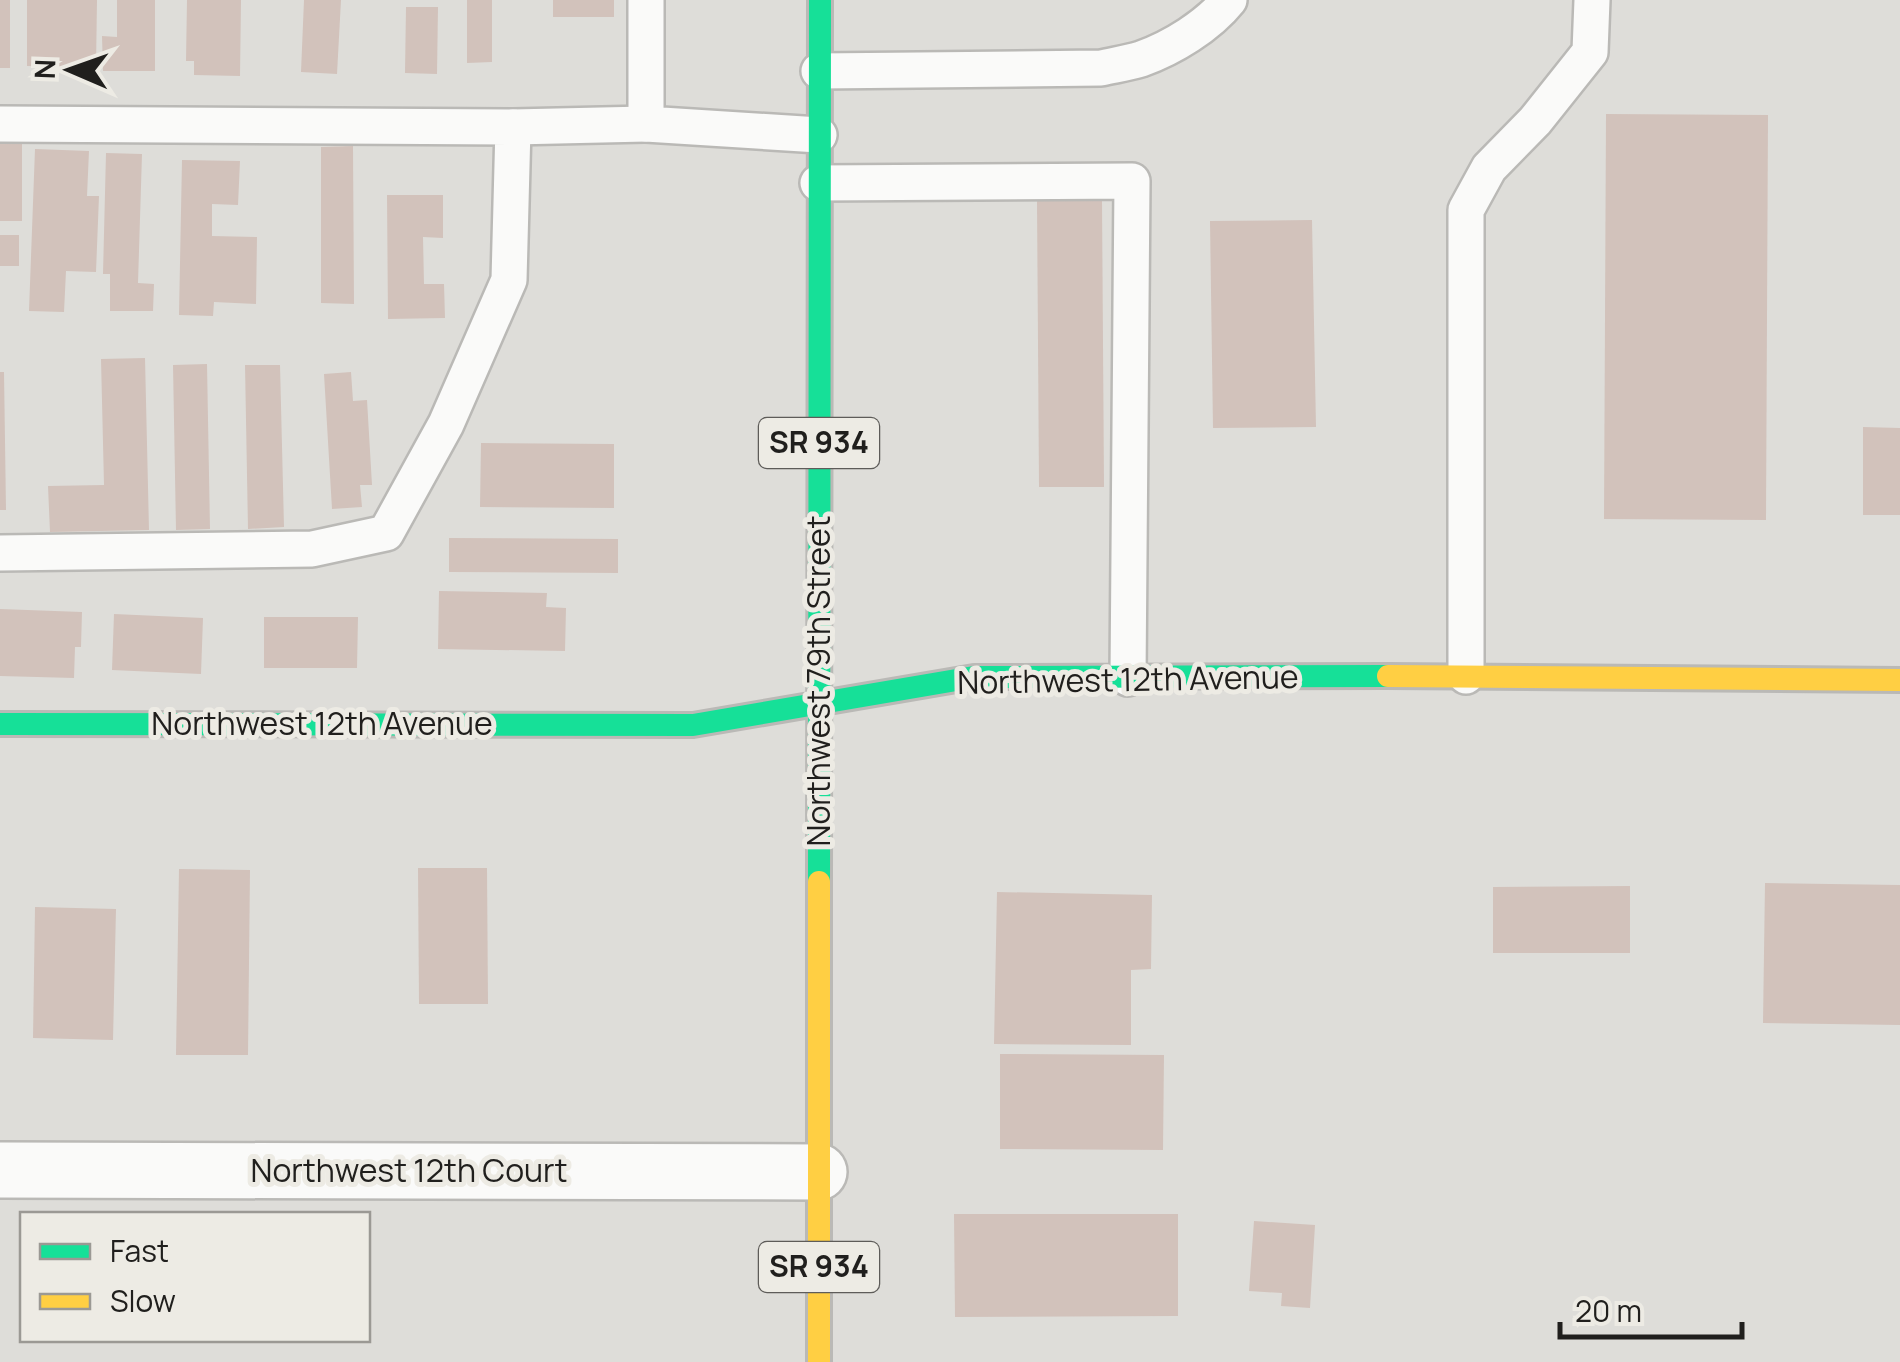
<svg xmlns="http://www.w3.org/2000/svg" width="1900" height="1362" viewBox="0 0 1900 1362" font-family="Manrope,sans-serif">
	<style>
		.building { fill: #d2c2bb }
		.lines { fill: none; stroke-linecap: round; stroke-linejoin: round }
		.lane-casing { stroke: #bab9b6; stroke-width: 40 }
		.street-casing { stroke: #bab9b6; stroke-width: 60 }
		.fast-casing { stroke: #bab9b6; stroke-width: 28 }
		.slow-casing { stroke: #bab9b6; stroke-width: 28 }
		.lane { stroke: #fafaf9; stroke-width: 35 }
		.street { stroke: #fafaf9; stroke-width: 55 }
		.fast { stroke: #16e098; stroke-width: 22 }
		.slow { stroke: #ffcf43; stroke-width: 22 }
		.labels { text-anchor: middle; stroke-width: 10; stroke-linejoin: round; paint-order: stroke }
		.shield { fill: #edebe4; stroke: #5e5c59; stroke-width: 2.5 }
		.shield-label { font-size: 30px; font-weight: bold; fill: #201f1d }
		.street-label { font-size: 32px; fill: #201f1d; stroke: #edebe4 }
	</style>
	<rect width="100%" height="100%" fill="#deddd9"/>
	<g class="building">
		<rect x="0" y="0" width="10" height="68"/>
		<path d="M 27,0 L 97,0 L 96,67 L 27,66 Z"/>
		<path d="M 117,0 L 155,0 L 155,71 L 103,71 L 102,36 L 117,37 Z"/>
		<path d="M 187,0 L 241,0 L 240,76 L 194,75 L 194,61 L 186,61 Z"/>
		<path d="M 304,0 L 341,0 L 337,74 L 301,72 Z"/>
		<path d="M 467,0 L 492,0 L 492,62 L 467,63 Z"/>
		<rect x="553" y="0" width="61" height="17"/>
		<path d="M 406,7 L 438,7 L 437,74 L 405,73 Z"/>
		<path d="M 1606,114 L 1768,115 L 1766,520 L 1604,519 Z"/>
		<rect x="0" y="141" width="22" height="80"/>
		<path d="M 353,146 L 354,304 L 321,303 L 321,147 Z"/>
		<path d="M 35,149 L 89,151 L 87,196 L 99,196 L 96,272 L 66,271 L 64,312 L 29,311 Z"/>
		<path d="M 106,153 L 142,154 L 138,283 L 154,284 L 153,311 L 110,311 L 110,274 L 103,274 Z"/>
		<path d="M 182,160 L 240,161 L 238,205 L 212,204 L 212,236 L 257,237 L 256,304 L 214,302 L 213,316 L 179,315 Z"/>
		<path d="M 387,195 L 443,195 L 443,238 L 423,237 L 424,284 L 444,284 L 445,318 L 388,319 Z"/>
		<path d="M 1037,200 L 1102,200 L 1104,487 L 1039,487 Z"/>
		<path d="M 1312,220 L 1316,427 L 1213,428 L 1210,221 Z"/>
		<rect x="0" y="235" width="19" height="31"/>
		<path d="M 145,358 L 149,530 L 50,532 L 48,486 L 104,485 L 101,359 Z"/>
		<path d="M 207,364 L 210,529 L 176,530 L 173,365 Z"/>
		<path d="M 245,365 L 280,365 L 284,527 L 248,529 Z"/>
		<path d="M 0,372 L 4,372 L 6,510 L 0,510 Z"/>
		<path d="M 351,372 L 353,401 L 367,400 L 372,485 L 360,485 L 362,507 L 332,509 L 324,374 Z"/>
		<path d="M 1863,427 L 1900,428 L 1900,515 L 1863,515 Z"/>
		<path d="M 481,443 L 614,444 L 614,508 L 480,507 Z"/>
		<path d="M 449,538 L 618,539 L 618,573 L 449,572 Z"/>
		<path d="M 439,591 L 547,593 L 546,607 L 566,608 L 565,651 L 438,649 Z"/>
		<path d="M 0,609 L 82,612 L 81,647 L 75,647 L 74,678 L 0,676 Z"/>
		<path d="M 114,614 L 203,618 L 201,674 L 112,670 Z"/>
		<path d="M 264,617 L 358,617 L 357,668 L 264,668 Z"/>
		<path d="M 418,868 L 487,868 L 488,1004 L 419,1004 Z"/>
		<path d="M 179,869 L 250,870 L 248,1055 L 176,1055 Z"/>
		<path d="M 1765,883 L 1900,885 L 1900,1025 L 1763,1023 Z"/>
		<path d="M 1630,886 L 1630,953 L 1493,953 L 1493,887 Z"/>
		<path d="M 997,892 L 1152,895 L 1151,969 L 1131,970 L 1131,1045 L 994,1044 Z"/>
		<path d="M 35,907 L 116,909 L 113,1040 L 33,1038 Z"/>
		<path d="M 1000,1054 L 1164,1055 L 1163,1150 L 1000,1149 Z"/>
		<path d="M 954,1214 L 1178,1214 L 1178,1316 L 955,1317 Z"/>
		<path d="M 1254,1221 L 1315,1225 L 1310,1308 L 1281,1306 L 1282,1293 L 1249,1291 Z"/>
	</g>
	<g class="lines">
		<g class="lane-casing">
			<g id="lane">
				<path d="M 646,0 L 646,124 L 819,135"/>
				<path d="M 819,71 L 1101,68 C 1114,65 1128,63 1141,59 C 1172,48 1208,26 1229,0"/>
				<path d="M 0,124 L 513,127 L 509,280 L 446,424 L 386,533 L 312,549 L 0,553"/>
				<path d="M 513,127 L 646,124"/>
				<path d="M 818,183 L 1132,181 L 1128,678"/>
				<path d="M 1466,676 L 1466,210 L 1489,168 L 1535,121 L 1590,52 L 1592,0"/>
			</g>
		</g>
		<g class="street-casing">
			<path id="street" d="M 0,1170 L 819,1172"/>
		</g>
		<g class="fast-casing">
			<g id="fast">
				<path d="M 0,724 L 693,725 L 974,677 L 1388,676"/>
				<path d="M 819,882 L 820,0"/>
			</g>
		</g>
		<g class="slow-casing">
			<g id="slow">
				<path d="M 1388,676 L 1900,680"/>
				<path d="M 819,1362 L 819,882"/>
			</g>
		</g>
		<use href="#lane" class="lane"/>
		<use href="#street" class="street"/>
		<use href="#fast" class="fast"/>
		<use href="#slow" class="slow"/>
	</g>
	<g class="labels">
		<g class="shield">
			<rect x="759" y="418" width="120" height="50" rx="8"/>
			<rect x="759" y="1242" width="120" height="50" rx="8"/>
		</g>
		<g class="shield-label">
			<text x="819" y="453">SR 934</text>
			<text x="819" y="1277">SR 934</text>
		</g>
		<g class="street-label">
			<text transform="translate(1128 680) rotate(-1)" y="11">Northwest 12th Avenue</text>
			<text transform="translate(819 681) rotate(-90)" y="11">Northwest 79th Street</text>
			<text x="322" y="735">Northwest 12th Avenue</text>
			<text x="409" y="1182">Northwest 12th Court</text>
		</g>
	</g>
	<rect x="20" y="1212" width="350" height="130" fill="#edebe4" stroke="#9b9994" stroke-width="2.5"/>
	<rect x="40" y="1244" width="50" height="15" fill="#16e098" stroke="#9b9994" stroke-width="2.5"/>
	<text x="110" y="1262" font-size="30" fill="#201f1d">Fast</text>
	<rect x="40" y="1294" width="50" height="15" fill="#ffcf43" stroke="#9b9994" stroke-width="2.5"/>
	<text x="110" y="1312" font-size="30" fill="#201f1d">Slow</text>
	<g transform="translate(70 70) rotate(272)" stroke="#edebe4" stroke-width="8" paint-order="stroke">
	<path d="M0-8L18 38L0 25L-18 38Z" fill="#201f1d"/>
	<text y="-15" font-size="28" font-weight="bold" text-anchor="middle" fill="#201f1d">N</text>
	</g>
	<path d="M1560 1322v15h182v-15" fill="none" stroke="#201f1d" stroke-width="5"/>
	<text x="1575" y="1322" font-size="30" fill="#201f1d" stroke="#edebe4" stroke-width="8" paint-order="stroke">20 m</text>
</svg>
